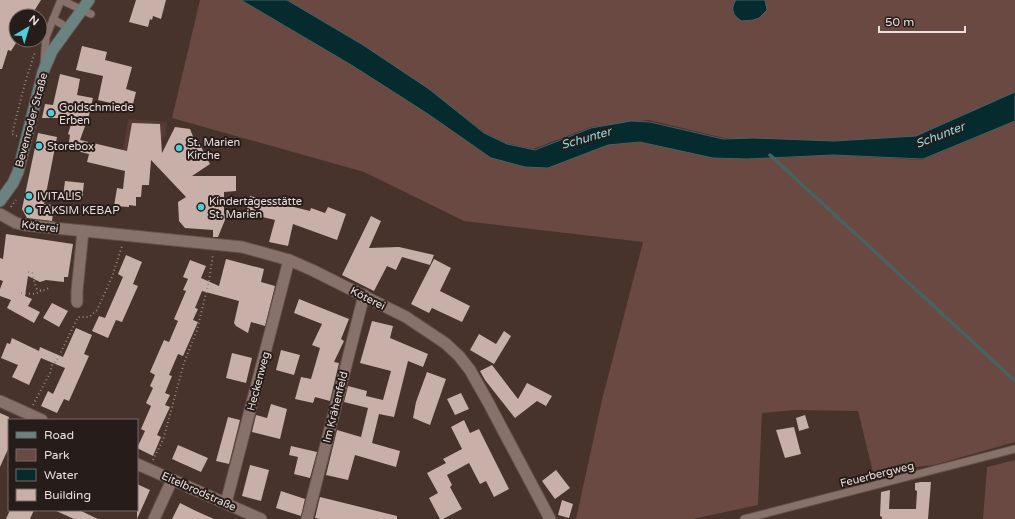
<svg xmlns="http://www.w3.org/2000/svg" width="1015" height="519" viewBox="0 0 1015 519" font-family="'Varela Round',sans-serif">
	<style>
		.built { fill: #563a33 }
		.green { fill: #694941 }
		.water { fill: #052b2e; stroke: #4a6162 }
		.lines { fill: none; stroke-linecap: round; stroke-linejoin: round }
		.stream { stroke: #4a6162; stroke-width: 3.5 }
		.building { fill: #c8afa7 }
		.service-casing { stroke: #62504b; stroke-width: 9 }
		.minor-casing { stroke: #62504b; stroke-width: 13 }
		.secondary-casing { stroke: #62504b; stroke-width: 13 }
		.path { stroke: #978681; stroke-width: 2; stroke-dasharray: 1 3; stroke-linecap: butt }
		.service { stroke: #88716a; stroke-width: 7 }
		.minor { stroke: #88716a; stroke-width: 11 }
		.secondary { stroke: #6a8280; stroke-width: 11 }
		.poi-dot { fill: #52ccd6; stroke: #261c1a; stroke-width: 1.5 }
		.labels { text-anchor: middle; stroke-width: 4; stroke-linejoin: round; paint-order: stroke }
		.poi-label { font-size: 11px; fill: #ecdeda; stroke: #261c1a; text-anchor: start }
		.street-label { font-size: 11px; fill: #ecdeda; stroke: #261c1a }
		.water-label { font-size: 12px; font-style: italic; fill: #8bdde5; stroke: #261c1a }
	</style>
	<rect width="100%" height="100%" fill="#47322c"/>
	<path class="built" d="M 128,119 L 167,122 L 166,135 L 149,158 L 121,161 Z"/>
	<g class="green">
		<path d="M 200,0 L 241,0 L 353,66 L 428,114 L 491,158 L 596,149 L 608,144 L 640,142 L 713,158 L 785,158 L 832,155 L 922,160 L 1015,121 L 1015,442 L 934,465 L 873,472 L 858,411 L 796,410 L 762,413 L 758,505 L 693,519 L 576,519 L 602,400 L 643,242 L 464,221 L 364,172 L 172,118 Z"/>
		<path d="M 287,0 L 1015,0 L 1015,92 L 916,136 L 834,141 L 724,138 L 649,120 L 591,127 L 533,149 L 506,143 L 485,133 L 429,90 L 363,45 Z"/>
		<path d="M 1015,460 L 1015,519 L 983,519 L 987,467 Z"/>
	</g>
	<g class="water">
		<path d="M 241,0 L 287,0 L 363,45 L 429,89 L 484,133 L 507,144 L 535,150 L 591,128 L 631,121 L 650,122 L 723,139 L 754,138 L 834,141 L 916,136 L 1015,92 L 1015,121 L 923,159 L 833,155 L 747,159 L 713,158 L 640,142 L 608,145 L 548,168 L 525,167 L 491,158 L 428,114 L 353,66 Z"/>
		<path d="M 736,0 L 765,0 L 767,10 L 759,18 L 753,20 L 742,21 C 733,16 730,9 736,0 Z"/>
	</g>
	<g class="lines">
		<path class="stream" d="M 770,155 L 1015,381"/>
	</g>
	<g class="building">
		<path d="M 0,0 L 41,0 L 31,16 L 16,16 L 16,43 L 11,51 L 8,50 L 2,69 L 0,69 Z"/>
		<path d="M 136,0 L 166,0 L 161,19 L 153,16 L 152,20 L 150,19 L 148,27 L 129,22 Z"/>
		<path d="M 82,46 L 107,52 L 105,60 L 132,67 L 126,89 L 136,92 L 132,108 L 98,100 L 103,76 L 76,70 Z"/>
		<path d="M 60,74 L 80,79 L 77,95 L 93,98 L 89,115 L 80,140 L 127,151 L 132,123 L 160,124 L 162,153 L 175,127 L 190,129 L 194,139 L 197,139 L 210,164 L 192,176 L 236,176 L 236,191 L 224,192 L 224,214 L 227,215 L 218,237 L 213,237 L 213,230 L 185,228 L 179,221 L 178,202 L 186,197 L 151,160 L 149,185 L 142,185 L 141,197 L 136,197 L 136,206 L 129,205 L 129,207 L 114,206 L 117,188 L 123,189 L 125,171 L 87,162 L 89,154 L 68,149 L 70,135 L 68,134 L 73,118 L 42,118 L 45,104 L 53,105 Z"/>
		<path d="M 38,133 L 57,137 L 44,204 L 54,205 L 52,221 L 27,218 L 22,209 Z"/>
		<path d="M 65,181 L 84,183 L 82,200 L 63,197 Z"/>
		<path d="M 250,196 L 310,211 L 311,208 L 325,213 L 328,207 L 346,214 L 337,240 L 293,224 L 288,246 L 269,242 L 275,220 L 246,213 Z"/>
		<path d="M 371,216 L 381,221 L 369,248 L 399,247 L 434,255 L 430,265 L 402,257 L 396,270 L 387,266 L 374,291 L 342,275 Z"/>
		<path d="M 6,234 L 73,244 L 68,277 L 64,277 L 64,282 L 46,280 L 40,282 L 28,276 L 25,296 L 32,299 L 28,306 L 40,312 L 34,323 L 7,308 L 11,300 L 0,296 L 0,289 L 3,281 L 0,280 L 0,258 L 3,259 Z"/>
		<path d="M 126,255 L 142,262 L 133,284 L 138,286 L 122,322 L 116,320 L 108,338 L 92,331 L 99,316 L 105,318 L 123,277 L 118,274 Z"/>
		<path d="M 226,259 L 264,269 L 261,282 L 275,286 L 265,326 L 251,322 L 248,333 L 236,326 L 234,323 L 239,301 L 202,291 L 195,308 L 198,309 L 193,320 L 198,322 L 183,356 L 178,354 L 169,375 L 172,376 L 165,393 L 170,395 L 165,405 L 170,407 L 157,435 L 161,437 L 153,456 L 137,448 L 145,431 L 141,429 L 151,406 L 146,403 L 153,388 L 150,386 L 155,375 L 150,372 L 164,340 L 169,342 L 178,321 L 174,319 L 186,291 L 183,290 L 188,279 L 183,277 L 190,260 L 206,266 L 201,278 L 219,286 Z"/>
		<path d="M 434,259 L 451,268 L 440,291 L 470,306 L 462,322 L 432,308 L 429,313 L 411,304 Z"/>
		<path d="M 299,299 L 349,319 L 341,339 L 344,341 L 334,362 L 339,363 L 330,401 L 315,397 L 313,403 L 295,399 L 301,377 L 311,379 L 320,348 L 312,345 L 322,324 L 294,313 Z"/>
		<path d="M 52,303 L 68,311 L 59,327 L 43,318 Z"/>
		<path d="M 372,321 L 393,326 L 390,338 L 428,354 L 423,367 L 408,361 L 394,417 L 379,414 L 372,443 L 400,451 L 396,467 L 355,455 L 348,480 L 326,475 L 337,430 L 361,437 L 368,408 L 344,402 L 348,386 L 367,391 L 366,396 L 383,400 L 391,371 L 360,363 Z"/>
		<path d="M 76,328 L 92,335 L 84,354 L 89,356 L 69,401 L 64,399 L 57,413 L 41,406 L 48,391 L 53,394 L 65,368 L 41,358 L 29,385 L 12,377 L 18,365 L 1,358 L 7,343 L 10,344 L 12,338 L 39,351 L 40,347 L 63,357 Z"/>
		<path d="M 504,331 L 511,336 L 494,364 L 470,350 L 479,334 L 496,344 Z"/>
		<path d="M 281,350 L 300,355 L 294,375 L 276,370 Z"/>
		<path d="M 232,353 L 252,358 L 246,383 L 226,378 Z"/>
		<path d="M 492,365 L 518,399 L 527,383 L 552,396 L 546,406 L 537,401 L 515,418 L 485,380 L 480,371 Z"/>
		<path d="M 427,372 L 446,379 L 430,425 L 413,418 L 416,402 Z"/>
		<path d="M 461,393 L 469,409 L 455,415 L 447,399 Z"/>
		<path d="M 271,404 L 287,409 L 280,439 L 252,432 L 256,415 L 267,418 Z"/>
		<path d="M 0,413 L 9,417 L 9,447 L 0,467 Z"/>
		<path d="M 805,415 L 809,428 L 799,431 L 796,418 Z"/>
		<path d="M 228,417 L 240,420 L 229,464 L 216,461 Z"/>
		<path d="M 464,420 L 470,433 L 479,429 L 509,489 L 494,497 L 486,481 L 480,484 L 469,463 L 447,475 L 452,485 L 450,487 L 462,509 L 443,519 L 440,519 L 429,498 L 438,493 L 427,473 L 446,463 L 443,459 L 462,449 L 451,427 Z"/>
		<path d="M 794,427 L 801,454 L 785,458 L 776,430 Z"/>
		<path d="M 178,445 L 208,458 L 201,472 L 172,459 Z"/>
		<path d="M 291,446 L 317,452 L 310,478 L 294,474 L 298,457 L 289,455 Z"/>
		<path d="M 250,465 L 269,470 L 261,501 L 242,496 Z"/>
		<path d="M 556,470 L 570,488 L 555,499 L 542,481 Z"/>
		<path d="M 921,482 L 931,482 L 928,519 L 882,519 L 882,517 L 880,516 L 881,492 L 890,490 L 889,509 L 916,509 L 917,491 L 915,490 L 915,483 Z"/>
		<path d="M 137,484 L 150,490 L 137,519 Z"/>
		<path d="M 281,491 L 305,499 L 301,516 L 276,508 Z"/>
		<path d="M 320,497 L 397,516 L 397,519 L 320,519 L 315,518 Z"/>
		<path d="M 562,500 L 573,504 L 569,518 L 558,515 Z"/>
		<path d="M 180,503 L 196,511 L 214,519 L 172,519 Z"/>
		<path d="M 10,510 L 34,510 L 30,519 L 6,519 Z"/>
		<path d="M 54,510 L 79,510 L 98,519 L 74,519 Z"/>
	</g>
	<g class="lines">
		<g class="service-casing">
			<g id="service">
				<path d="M 61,0 L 91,14"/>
				<path d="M 53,19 L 68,28"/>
				<path d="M 44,64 L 46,37 L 61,0"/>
				<path d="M 744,519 L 1015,449"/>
			</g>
		</g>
		<g class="minor-casing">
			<g id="minor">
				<path d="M 0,214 L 16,223 L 25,225 L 242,247 L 289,260 L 312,270 L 406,317 L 445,343 L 459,356 L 470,370 L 488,402 L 550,519"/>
				<path d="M 77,302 L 77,291 L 83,231"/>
				<path d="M 0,401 L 42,420"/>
				<path d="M 137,464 L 261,519"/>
				<path d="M 226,503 L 289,260"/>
				<path d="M 154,519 L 172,480"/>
				<path d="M 307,519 L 364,295"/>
			</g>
		</g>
		<g class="secondary-casing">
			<path id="secondary" d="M 0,201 L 13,183 L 18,172 L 43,72 L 52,51 L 89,0"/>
		</g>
		<g class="path">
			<path d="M 17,136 L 12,134 L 25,83 L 35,52"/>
			<path d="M 11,207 L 16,200"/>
			<path d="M 28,272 L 32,273 L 35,284 L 37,289 L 42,291 L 49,288"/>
			<path d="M 21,293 L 35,294 L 41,291"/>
			<path d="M 33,405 L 50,373 L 52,365 L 57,360 L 78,317 L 89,317 L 97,310 L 112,277 L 122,246"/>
			<path d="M 153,460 L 163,440 L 184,363 L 197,330 L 209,281 L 213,254"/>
		</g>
		<use href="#service" class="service"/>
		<use href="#minor" class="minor"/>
		<use href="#secondary" class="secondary"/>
	</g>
	<g class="poi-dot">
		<circle cx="51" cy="113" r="4"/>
		<circle cx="39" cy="146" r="4"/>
		<circle cx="179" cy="148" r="4"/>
		<circle cx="29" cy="196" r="4"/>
		<circle cx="201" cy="207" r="4"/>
		<circle cx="29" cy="210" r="4"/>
	</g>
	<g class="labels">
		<g class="poi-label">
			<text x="59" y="111">Goldschmiede<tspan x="59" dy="13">Erben</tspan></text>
			<text x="187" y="146">St. Marien<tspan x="187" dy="13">Kirche</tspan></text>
			<text x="47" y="150">Storebox</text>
			<text x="37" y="200">IVITALIS</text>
			<text x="209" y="205">Kindertagesstätte<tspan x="209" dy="13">St. Marien</tspan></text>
			<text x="37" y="214">TAKSIM KEBAP</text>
		</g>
		<g class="street-label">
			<text transform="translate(31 120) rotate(-75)" y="4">Bevenroder Straße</text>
			<text transform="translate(40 226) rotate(7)" y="4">Köterei</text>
			<text transform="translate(368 298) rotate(27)" y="4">Köterei</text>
			<text transform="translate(258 381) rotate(-75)" y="4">Heckenweg</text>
			<text transform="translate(335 407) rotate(-76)" y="4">Im Krähenfeld</text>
			<text transform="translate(877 474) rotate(-14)" y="4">Feuerbergweg</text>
			<text transform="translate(199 491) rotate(24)" y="4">Eitelbrodstraße</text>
		</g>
		<g class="water-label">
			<text transform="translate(940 135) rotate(-21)" y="4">Schunter</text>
			<text transform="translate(586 138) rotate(-16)" y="4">Schunter</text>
		</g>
	</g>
	<rect x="8" y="419" width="130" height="92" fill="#261c1a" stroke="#756a67"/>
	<rect x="16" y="432" width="20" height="6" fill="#6a8280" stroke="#756a67"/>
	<text x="44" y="439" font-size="12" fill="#ecdeda">Road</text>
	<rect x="16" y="449" width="20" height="12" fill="#694941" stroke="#756a67"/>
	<text x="44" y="459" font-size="12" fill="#ecdeda">Park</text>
	<rect x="16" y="469" width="20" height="12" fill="#052b2e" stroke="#756a67"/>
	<text x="44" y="479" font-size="12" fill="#ecdeda">Water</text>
	<rect x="16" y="489" width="20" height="12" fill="#c8afa7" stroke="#756a67"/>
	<text x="44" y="499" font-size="12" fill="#ecdeda">Building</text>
	<g transform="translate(28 28) rotate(38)"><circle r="19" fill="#261c1a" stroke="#756a67"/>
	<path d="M0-3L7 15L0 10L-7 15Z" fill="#52ccd6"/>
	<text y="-6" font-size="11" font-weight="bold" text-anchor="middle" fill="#ecdeda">N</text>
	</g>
	<path d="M879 26v6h86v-6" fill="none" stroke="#ecdeda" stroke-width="2"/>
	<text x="885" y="26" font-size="12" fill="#ecdeda" stroke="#261c1a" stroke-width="3" paint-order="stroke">50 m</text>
</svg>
